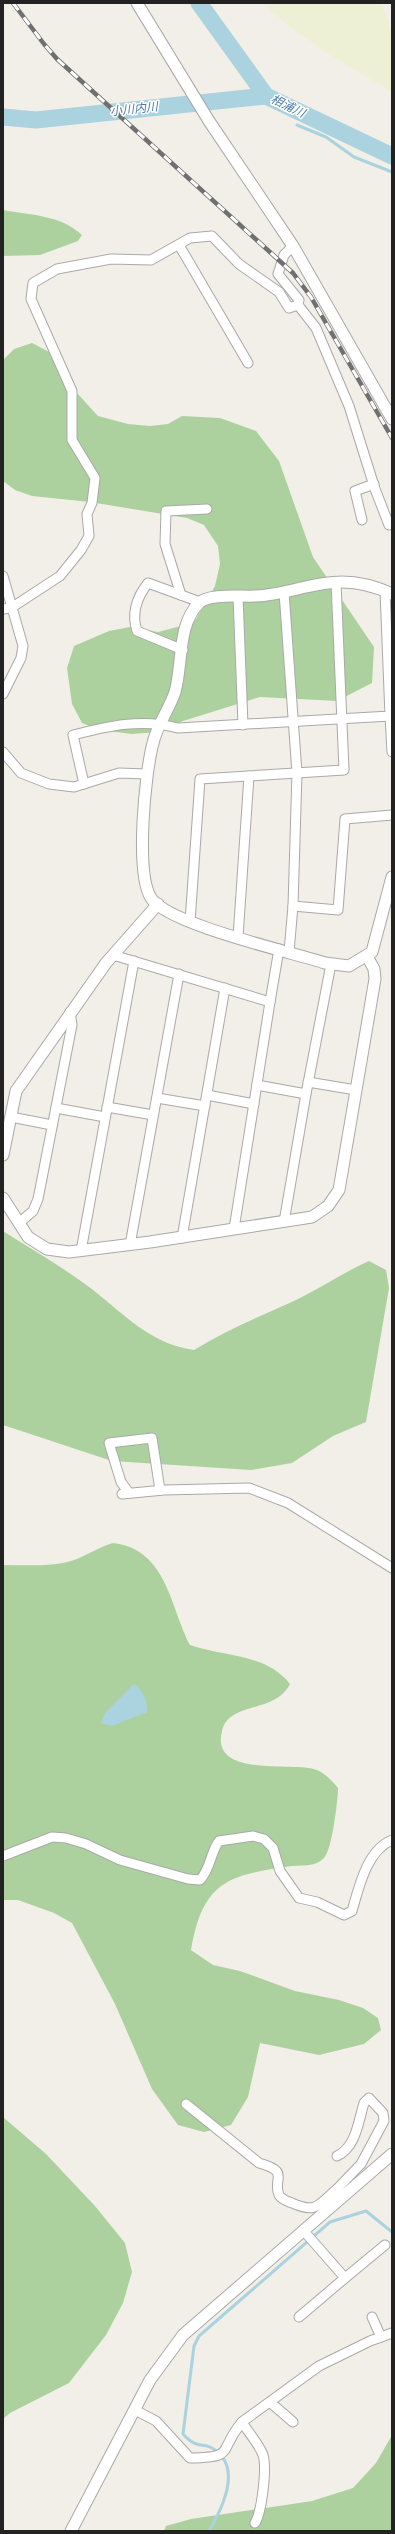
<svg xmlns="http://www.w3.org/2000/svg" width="395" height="2534" viewBox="0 0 395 2534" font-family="Manrope,'Noto Sans JP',sans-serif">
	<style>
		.farmland { fill: #eef0d5 }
		.forest { fill: #add19e }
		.water { fill: #aad3df }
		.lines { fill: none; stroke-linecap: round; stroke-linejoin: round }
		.stream { stroke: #aad3df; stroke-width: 3 }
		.river { stroke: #aad3df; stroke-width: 17 }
		.minor-casing { stroke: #a9a9a9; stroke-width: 11 }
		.tertiary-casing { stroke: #a9a9a9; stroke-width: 13 }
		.minor { stroke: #fff; stroke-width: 9 }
		.tertiary { stroke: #fff; stroke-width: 11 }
		.rail-casing { stroke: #707070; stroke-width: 4.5 }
		.rail { stroke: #fff; stroke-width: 3; stroke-dasharray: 9; stroke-linecap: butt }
		.labels { text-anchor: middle; stroke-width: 3; stroke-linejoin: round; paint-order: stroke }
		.water-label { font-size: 12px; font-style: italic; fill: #4a7aab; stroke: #fff }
	</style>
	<rect width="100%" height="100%" fill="#f2efe9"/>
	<path class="farmland" d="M 262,3 L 382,3 L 392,34 L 392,92 L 330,55 L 290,27 Z"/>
	<g class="forest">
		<path d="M 3,210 C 30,215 61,215 82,235 L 78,241 L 40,255 L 3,256 Z"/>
		<path d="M 32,343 L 53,354 L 66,381 L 98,416 L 128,424 L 150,426 L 168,424 L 182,416 L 220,418 L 256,431 L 279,461 L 313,557 L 374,647 L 372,683 L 337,701 L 260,697 L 183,721 L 158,732 L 132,734 L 100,730 L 82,723 L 72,704 L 67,668 L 74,646 L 109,631 L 130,627 L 158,632 L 185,625 L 196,619 L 215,586 L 220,564 L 218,546 L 204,525 L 187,518 L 90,502 L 32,496 L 15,490 L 3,481 L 3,360 L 14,349 Z"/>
		<path d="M 3,1231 C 28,1247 54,1262 78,1279 C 118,1306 144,1343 194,1350 C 226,1330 261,1316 296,1300 C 321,1288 344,1272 369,1261 L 386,1270 L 389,1288 L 366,1422 L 333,1436 L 292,1463 L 251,1470 L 112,1461 L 3,1425 Z"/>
		<path d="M 113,1543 C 167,1549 170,1607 190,1645 C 224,1657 266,1653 290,1684 C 275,1714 229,1701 222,1731 C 210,1779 294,1761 317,1770 C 326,1774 332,1781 338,1788 C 338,1800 332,1850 324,1858 C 315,1867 304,1865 292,1866 C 228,1875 203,1881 191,1950 L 213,1965 L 240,1971 L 295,1991 L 339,2000 L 363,2008 L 378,2018 L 381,2030 L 364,2044 L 319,2055 L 260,2043 L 248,2097 L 231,2125 L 204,2132 L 178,2125 L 152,2089 L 115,2004 L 72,1923 L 54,1913 L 18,1900 L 3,1900 L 3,1565 C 25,1565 49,1567 71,1561 C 85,1557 98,1547 113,1543 Z"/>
		<path d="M 3,2117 L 46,2154 L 95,2206 L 125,2243 L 132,2272 L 123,2303 L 106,2335 L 69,2383 L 10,2413 L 3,2419 Z"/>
		<path d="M 392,2435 L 392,2531 L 164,2531 L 166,2526 L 191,2519 L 312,2501 L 353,2488 L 376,2463 Z"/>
	</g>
	<path class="water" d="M 134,1684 C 143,1689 148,1703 147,1712 L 112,1726 L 101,1723 L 105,1713 Z"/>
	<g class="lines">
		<g class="stream">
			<path d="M 297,125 L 326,137 L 354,157 L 392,172"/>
			<path d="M 209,2531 C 222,2509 242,2469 215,2450 C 204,2441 198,2451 183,2434 L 194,2346 L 199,2336 L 330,2222 L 366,2211 L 392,2232"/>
		</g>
		<g class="river">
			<path d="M 199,3 L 266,96 L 392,156"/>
			<path d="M 3,117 L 36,120 L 266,96"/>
		</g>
		<g class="minor-casing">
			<g id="minor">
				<path d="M 179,245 L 248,363"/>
				<path d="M 293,246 L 284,255 L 278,274 L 299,300 L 298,305"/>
				<path d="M 298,305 L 316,328 L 349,406 L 375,489 L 389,525"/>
				<path d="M 362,520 L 355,491 L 374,484"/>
				<path d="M 3,576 L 23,646 L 21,658 L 3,694"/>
				<path d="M 284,592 L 297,773 L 293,906 L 338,910 L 345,819 L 392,815"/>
				<path d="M 181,595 L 165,544 L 166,511 L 207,509"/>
				<path d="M 238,596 L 243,725"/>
				<path d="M 3,609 L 11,608 L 60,576 L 81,550 L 89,536 L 87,514 L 92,503 L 95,478 L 72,440 L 72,391 L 31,299 L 33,283 L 57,269 L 111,259 L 151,260 L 190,238 L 212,236 L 239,264 L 279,292 L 289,308 L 298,305"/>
				<path d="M 183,650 L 137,631 C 131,613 137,597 148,583 L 200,602"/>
				<path d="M 390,716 L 392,752"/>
				<path d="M 3,752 L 21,773 L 49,784 L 74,787 L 119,773 L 147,774"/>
				<path d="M 84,784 L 73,735 C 108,726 142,718 178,728 L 390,716 L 385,591"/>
				<path d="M 190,922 L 200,779 L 344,770 L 336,582"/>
				<path d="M 238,937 L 249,776"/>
				<path d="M 289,952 L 293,906"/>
				<path d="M 113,955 L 270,1002 L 234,1229"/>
				<path d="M 270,1002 L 279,949"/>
				<path d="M 308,1082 L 356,1090"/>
				<path d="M 257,1085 L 306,1094 L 331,964"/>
				<path d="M 207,1095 L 254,1104"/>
				<path d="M 157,1098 L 205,1106"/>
				<path d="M 107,1107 L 153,1115"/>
				<path d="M 56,1108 L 105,1117"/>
				<path d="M 11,1117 L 52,1125"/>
				<path d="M 284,1222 L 306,1094"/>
				<path d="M 19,1223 L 33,1211 L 38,1199 L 72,1025 L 70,1012"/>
				<path d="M 182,1238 L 225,988"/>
				<path d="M 130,1245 L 179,974"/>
				<path d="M 81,1251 L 134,961"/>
				<path d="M 129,1493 L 121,1482 L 109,1443 L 152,1438 L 160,1490"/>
				<path d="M 122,1494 L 164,1490 L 249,1488 L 288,1503 L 392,1568"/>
				<path d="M 3,1856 L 52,1837 L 66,1838 L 86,1844 L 120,1860 L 188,1879 L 200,1880 C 211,1868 210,1853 219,1841 L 253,1836 L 264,1839 L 273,1848 L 280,1871 L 299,1898 L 317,1902 L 344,1915 L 352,1911 C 359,1887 367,1850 392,1840"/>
				<path d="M 186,2104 L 259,2163 C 291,2172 272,2178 279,2195 C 282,2200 287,2201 292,2203 C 317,2214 318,2205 337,2189"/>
				<path d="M 337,2156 C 356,2147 358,2123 364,2103 L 369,2098 L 383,2113 L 384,2121 L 361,2164 L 337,2189 L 340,2193"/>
				<path d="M 345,2278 L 385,2245"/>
				<path d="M 299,2317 L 345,2278 L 303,2230"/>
				<path d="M 372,2317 L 381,2337"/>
				<path d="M 271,2403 L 293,2422"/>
				<path d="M 135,2410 L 156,2421 L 190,2458 C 237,2457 217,2452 242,2422 L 319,2366 L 370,2341 L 392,2333"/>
				<path d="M 242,2422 C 248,2432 259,2444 263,2455 C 267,2468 262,2511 255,2523"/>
			</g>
		</g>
		<g class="tertiary-casing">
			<g id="tertiary">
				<path d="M 137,3 L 209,121 L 293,246 L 392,419"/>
				<path d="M 392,594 C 377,587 358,582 342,582 C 312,582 285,595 256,596 C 242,597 209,593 199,603 C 177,625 183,664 175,692 C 169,710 157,725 153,743 C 145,773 135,873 151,898 C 167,924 291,952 325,963 L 349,966 L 372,952 L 392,877"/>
				<path d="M 3,1155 L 16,1091 L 106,963 L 158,904"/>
				<path d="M 3,1198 L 28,1237 L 47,1249 L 69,1252 L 150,1242 L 312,1217 L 328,1206 L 339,1190 L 375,979 L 374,969 L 367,956"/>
				<path d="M 71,2531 L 150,2380 L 183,2335 L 392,2154"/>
			</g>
		</g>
		<use href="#minor" class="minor"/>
		<use href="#tertiary" class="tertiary"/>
		<g class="rail-casing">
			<path id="rail" d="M 13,3 L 44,44 L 57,59 L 293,273 L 311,297 L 392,438"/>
		</g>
		<use href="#rail" class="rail"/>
	</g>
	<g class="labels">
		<g class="water-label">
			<text transform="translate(288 106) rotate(26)" y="4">相浦川</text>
			<text transform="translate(134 109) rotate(-6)" y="4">小川内川</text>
		</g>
	</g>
	<rect width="395" height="2534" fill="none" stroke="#222222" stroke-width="8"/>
</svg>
